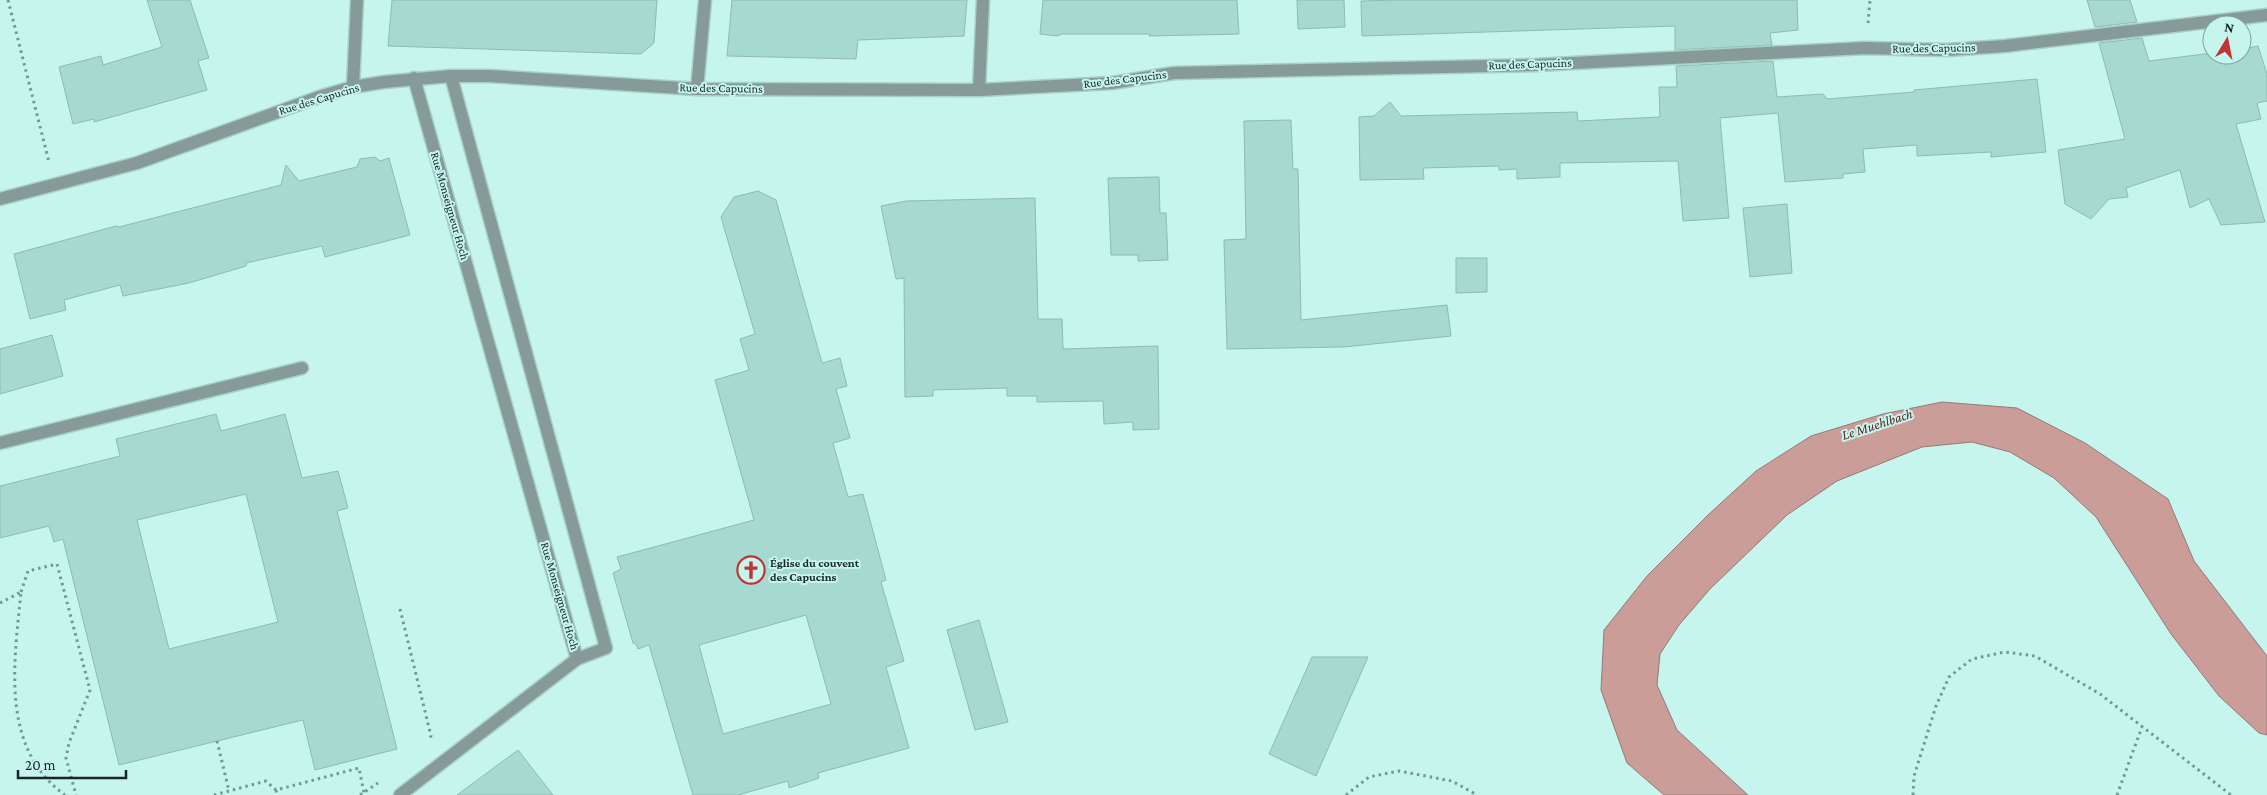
<svg xmlns="http://www.w3.org/2000/svg" width="2267" height="795" viewBox="0 0 2267 795" font-family="'Crimson Pro',serif">
	<style>
		.water { fill: #ca9d99; stroke: #947a76 }
		.building { fill: #a6d9d0; stroke: #8ebbb3; fill-rule: evenodd }
		.lines { fill: none; stroke-linecap: round; stroke-linejoin: round }
		.minor-casing { stroke: #a6d0c9; stroke-width: 15 }
		.path { stroke: #759791; stroke-width: 3; stroke-dasharray: 2.5 4; stroke-linecap: butt }
		.minor { stroke: #869b97; stroke-width: 12 }
		.labels { text-anchor: middle; stroke-width: 4; stroke-linejoin: round; paint-order: stroke }
		.street-label { font-size: 12px; fill: #152824; stroke: #c6f5ed }
		.poi-label { font-size: 12px; font-weight: bold; fill: #152824; stroke: #c6f5ed; text-anchor: start }
		.water-label { font-size: 14px; font-style: italic; fill: #5f2623; stroke: #c6f5ed }
	</style>
	<rect width="100%" height="100%" fill="#c6f5ed"/>
	<path class="water" d="M 1942,402 L 2017,408 L 2085,443 L 2168,499 L 2194,561 L 2267,656 L 2267,735 L 2259,733 L 2219,696 L 2171,634 L 2096,517 L 2054,478 L 2010,452 L 1972,442 L 1922,447 L 1837,481 L 1787,515 L 1710,589 L 1679,625 L 1660,654 L 1657,685 L 1677,730 L 1748,795 L 1664,795 L 1627,763 L 1601,690 L 1604,630 L 1647,576 L 1708,515 L 1756,471 L 1811,436 L 1883,414 Z"/>
	<g class="building">
		<path d="M 147,0 L 190,0 L 209,58 L 198,61 L 207,90 L 94,122 L 94,119 L 73,124 L 59,67 L 101,56 L 103,65 L 162,47 Z"/>
		<path d="M 392,0 L 657,0 L 654,43 L 641,54 L 388,46 Z"/>
		<path d="M 732,0 L 967,0 L 964,36 L 858,40 L 856,59 L 727,56 Z"/>
		<path d="M 1043,0 L 1237,0 L 1239,34 L 1149,36 L 1150,34 L 1062,34 L 1057,36 L 1040,34 Z"/>
		<path d="M 1297,0 L 1344,0 L 1345,27 L 1298,29 Z"/>
		<path d="M 1395,0 L 1797,0 L 1798,30 L 1770,33 L 1772,45 L 1675,50 L 1675,26 L 1362,36 L 1361,1 Z"/>
		<path d="M 2087,0 L 2130,0 L 2137,22 L 2095,27 Z"/>
		<path d="M 2142,38 L 2149,61 L 2212,53 L 2212,55 L 2242,55 L 2242,49 L 2258,46 L 2267,74 L 2267,101 L 2257,103 L 2261,119 L 2236,124 L 2265,222 L 2221,225 L 2209,199 L 2190,208 L 2180,170 L 2126,188 L 2128,197 L 2109,199 L 2091,219 L 2065,204 L 2058,150 L 2125,139 L 2099,43 Z"/>
		<path d="M 1773,61 L 1777,97 L 1823,94 L 1827,99 L 1914,92 L 1914,90 L 2037,79 L 2046,152 L 1991,157 L 1991,152 L 1917,156 L 1917,145 L 1863,149 L 1865,172 L 1843,174 L 1843,178 L 1785,182 L 1778,113 L 1720,118 L 1729,218 L 1683,221 L 1678,161 L 1560,163 L 1560,177 L 1517,179 L 1517,169 L 1499,170 L 1499,166 L 1423,168 L 1424,179 L 1360,180 L 1359,117 L 1374,116 L 1390,102 L 1401,116 L 1577,112 L 1578,121 L 1660,117 L 1659,87 L 1677,87 L 1676,66 Z"/>
		<path d="M 1291,120 L 1293,169 L 1298,169 L 1301,320 L 1447,305 L 1451,336 L 1344,347 L 1227,349 L 1224,240 L 1246,239 L 1244,121 Z"/>
		<path d="M 375,157 L 380,161 L 389,158 L 410,235 L 325,257 L 322,246 L 246,263 L 246,266 L 189,283 L 123,296 L 120,285 L 64,300 L 66,310 L 30,319 L 14,254 L 116,226 L 119,227 L 281,185 L 286,165 L 299,181 L 357,167 L 360,159 Z"/>
		<path d="M 1159,177 L 1160,213 L 1166,213 L 1168,260 L 1138,261 L 1138,255 L 1111,255 L 1108,178 Z"/>
		<path d="M 758,191 L 776,200 L 822,363 L 840,358 L 847,386 L 836,389 L 850,438 L 833,443 L 848,497 L 863,494 L 886,580 L 881,582 L 904,661 L 886,667 L 909,748 L 818,773 L 819,778 L 789,788 L 788,781 L 738,795 L 693,795 L 649,645 L 638,649 L 636,644 L 633,643 L 613,573 L 621,569 L 617,557 L 754,520 L 715,380 L 749,370 L 740,339 L 755,334 L 721,217 L 734,197 ZM 806,615 L 831,704 L 723,734 L 699,645 Z"/>
		<path d="M 1035,198 L 1038,319 L 1062,319 L 1063,349 L 1158,346 L 1159,429 L 1133,430 L 1133,422 L 1104,424 L 1103,401 L 1037,402 L 1037,396 L 1007,396 L 1007,388 L 933,390 L 933,396 L 905,397 L 904,278 L 896,279 L 881,206 L 906,201 Z"/>
		<path d="M 1787,204 L 1792,273 L 1750,277 L 1743,208 Z"/>
		<path d="M 1456,258 L 1487,258 L 1487,292 L 1456,293 Z"/>
		<path d="M 52,335 L 63,376 L 0,394 L 0,349 Z"/>
		<path d="M 216,414 L 221,431 L 285,414 L 302,478 L 338,471 L 348,508 L 337,511 L 397,749 L 315,770 L 303,720 L 119,765 L 63,539 L 54,542 L 49,526 L 0,538 L 0,486 L 120,456 L 116,439 ZM 246,494 L 278,622 L 169,649 L 137,520 Z"/>
		<path d="M 979,620 L 1008,722 L 975,730 L 947,630 Z"/>
		<path d="M 1312,657 L 1368,657 L 1316,776 L 1269,754 Z"/>
		<path d="M 518,750 L 553,795 L 457,795 Z"/>
	</g>
	<g class="lines">
		<g class="minor-casing">
			<g id="minor">
				<path d="M 414,78 L 577,659"/>
				<path d="M 353,87 L 357,0"/>
				<path d="M 697,89 L 705,0"/>
				<path d="M 979,90 L 983,0"/>
				<path d="M 0,199 L 137,163 L 322,96 L 353,87 L 384,82 L 451,76 L 489,76 L 697,89 L 979,90 L 1112,83 L 1174,73 L 1535,65 L 1865,48 L 1947,50 L 2005,46 L 2267,15"/>
				<path d="M 0,443 L 302,368"/>
				<path d="M 400,795 L 577,659 L 606,648 L 451,76"/>
			</g>
		</g>
		<g class="path">
			<path d="M 8,0 L 49,162"/>
			<path d="M 1868,23 L 1870,0"/>
			<path d="M 21,592 L 28,571 L 57,564 L 90,690 L 69,743 L 66,758 L 76,795"/>
			<path d="M 0,603 L 21,592 C 14,664 0,748 65,795"/>
			<path d="M 400,609 L 431,736 L 429,739"/>
			<path d="M 217,741 L 229,791"/>
			<path d="M 276,790 L 277,795"/>
			<path d="M 214,795 L 266,781 L 276,790 L 359,768 L 364,793"/>
			<path d="M 360,795 L 378,783"/>
			<path d="M 1346,795 L 1369,777 L 1399,771 L 1452,781 L 1477,795"/>
			<path d="M 1913,795 L 1914,776 L 1936,706 L 1949,677 L 1972,659 L 2005,652 L 2035,656 L 2100,694 L 2231,795"/>
			<path d="M 2117,795 L 2142,727"/>
		</g>
		<use href="#minor" class="minor"/>
	</g>
	<defs>
		<g id="church-ring" transform="scale(1.4375)"><circle r="9.5" fill="#c6f5ed" stroke="#c13233" stroke-width="1.5"/><path d="M-1.2-6h2.4v3.5h3.3v2.4h-3.3V6h-2.4V-.1h-3.3v-2.4h3.3Z" fill="#c13233"/></g>
	</defs>
	<g fill-rule="evenodd">
		<use href="#church-ring" x="751" y="570"/>
	</g>
	<g class="labels">
		<g class="street-label">
			<text transform="translate(1934 48) rotate(-1)" y="4">Rue des Capucins</text>
			<text transform="translate(1530 64) rotate(-2)" y="4">Rue des Capucins</text>
			<text transform="translate(1125 79) rotate(-7)" y="4">Rue des Capucins</text>
			<text transform="translate(721 88) rotate(1)" y="4">Rue des Capucins</text>
			<text transform="translate(319 99) rotate(-17)" y="4">Rue des Capucins</text>
			<text transform="translate(450 206) rotate(74)" y="4">Rue Monseigneur Hoch</text>
			<text transform="translate(560 596) rotate(74)" y="4">Rue Monseigneur Hoch</text>
		</g>
		<g class="poi-label">
			<text x="770" y="567">Église du couvent<tspan x="770" dy="14">des Capucins</tspan></text>
		</g>
		<g class="water-label">
			<text transform="translate(1877 424) rotate(-18)" y="5">Le Muehlbach</text>
		</g>
	</g>
	<g transform="translate(2227 40) rotate(10)"><circle r="24" fill="#c6f5ed" stroke="#7fa39d"/>
	<path d="M0-4L9 19L0 12L-9 19Z" fill="#c13233"/>
	<text y="-8" font-size="14" font-weight="bold" text-anchor="middle" fill="#152824">N</text>
	</g>
	<path d="M18 770v8h108v-8" fill="none" stroke="#152824" stroke-width="2.5"/>
	<text x="25" y="770" font-size="15" fill="#152824" stroke="#c6f5ed" stroke-width="4" paint-order="stroke">20 m</text>
</svg>
